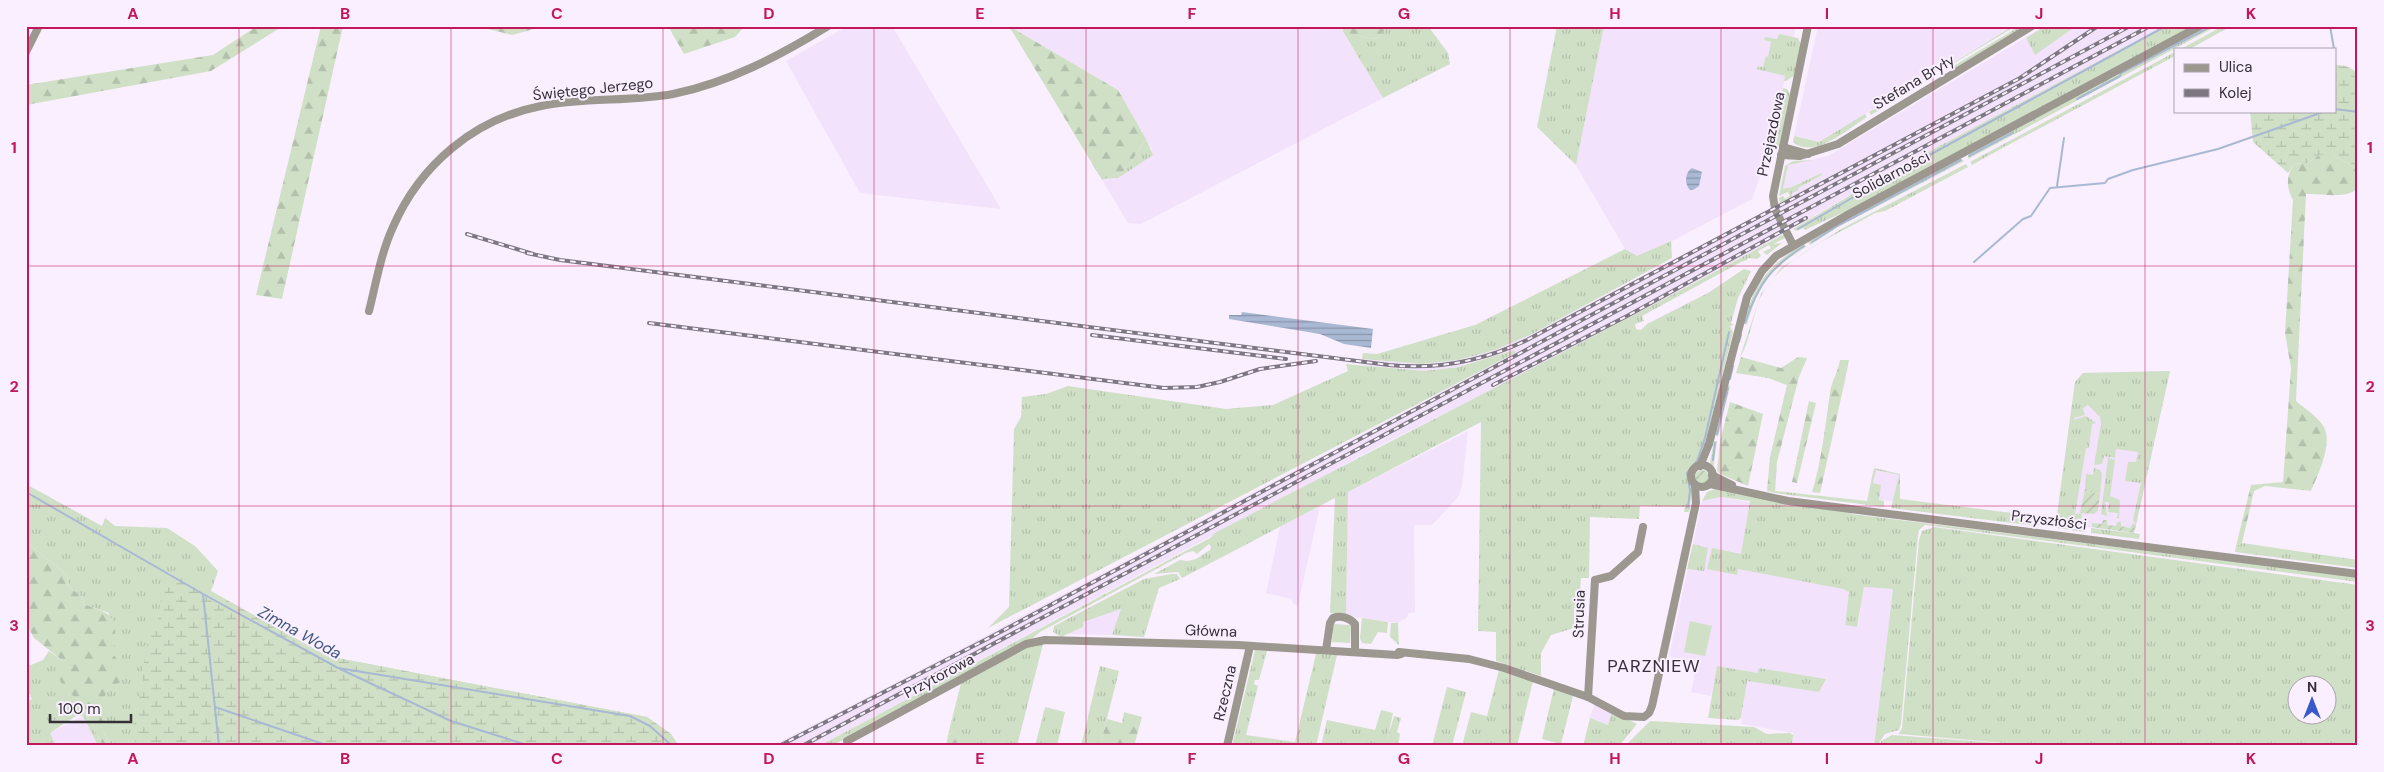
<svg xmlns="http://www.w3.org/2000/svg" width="2384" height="772" viewBox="0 0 2384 772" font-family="'DM Sans',sans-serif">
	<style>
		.built { fill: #f3e2fb }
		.grass { fill: url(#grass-tufts); fill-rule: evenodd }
		.forest { fill: url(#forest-firs) }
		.wetland { fill: url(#wetland-marsh) }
		.park { fill: #d0e0c7 }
		.garden { fill: url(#garden-furrows) }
		.water { fill: url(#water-rules) }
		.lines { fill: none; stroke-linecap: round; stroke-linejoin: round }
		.stream { stroke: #a9b8d3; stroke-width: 2 }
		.minor { stroke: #9c9890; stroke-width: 8 }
		.rail-casing { stroke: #7d7781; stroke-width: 4 }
		.rail { stroke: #f9effe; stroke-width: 2; stroke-dasharray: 5.5; stroke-linecap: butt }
		.grid { fill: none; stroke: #c2185b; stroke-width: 1; stroke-opacity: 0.55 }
		.labels { text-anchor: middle; stroke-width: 4; stroke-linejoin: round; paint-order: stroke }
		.street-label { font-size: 15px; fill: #353038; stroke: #f9effe }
		.water-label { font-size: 16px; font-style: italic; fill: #415780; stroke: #f9effe }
		.quarter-label { font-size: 18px; letter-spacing: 1px; fill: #392f3d; stroke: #f9effe }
		.neatline { fill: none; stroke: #c2185b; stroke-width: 2 }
		.grid-label { font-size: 16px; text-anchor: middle; font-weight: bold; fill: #c2185b }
	</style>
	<defs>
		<pattern id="grass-tufts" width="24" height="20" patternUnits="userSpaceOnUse" patternTransform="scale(1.25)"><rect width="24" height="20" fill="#d0e0c7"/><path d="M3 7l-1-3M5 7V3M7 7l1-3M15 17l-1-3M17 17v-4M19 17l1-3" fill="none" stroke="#b3c0ac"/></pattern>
		<pattern id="forest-firs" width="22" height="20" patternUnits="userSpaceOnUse" patternTransform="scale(1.25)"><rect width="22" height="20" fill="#d0e0c7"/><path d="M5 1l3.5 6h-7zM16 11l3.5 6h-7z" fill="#b3c0ac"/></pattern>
		<pattern id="wetland-marsh" width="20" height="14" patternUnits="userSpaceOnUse" patternTransform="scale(1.25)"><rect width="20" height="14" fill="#d0e0c7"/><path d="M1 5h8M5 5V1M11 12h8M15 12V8" fill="none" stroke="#b3c0ac"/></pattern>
		<pattern id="garden-furrows" width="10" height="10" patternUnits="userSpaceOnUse" patternTransform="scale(1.25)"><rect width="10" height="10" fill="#d0e0c7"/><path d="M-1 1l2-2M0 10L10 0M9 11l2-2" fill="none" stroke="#b3c0ac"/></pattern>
		<pattern id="water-rules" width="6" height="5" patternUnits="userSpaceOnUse" patternTransform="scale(1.25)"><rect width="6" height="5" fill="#a9b8d3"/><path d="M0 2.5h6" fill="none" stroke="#8a96ac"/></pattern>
	</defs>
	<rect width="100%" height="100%" fill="#f9effe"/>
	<g class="built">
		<path d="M 848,26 L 892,26 L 1001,209 L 860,193 L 786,61 Z"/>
		<path d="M 1010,26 L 1339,26 L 1383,98 L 1141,224 L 1128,223 L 1102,180 L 1118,178 L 1152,150 L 1118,90 Z"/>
		<path d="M 1604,26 L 1796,26 L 1765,173 L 1760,176 L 1752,199 L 1655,250 L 1637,257 L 1625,249 L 1576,165 Z"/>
		<path d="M 1818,26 L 2013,26 L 1819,142 L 1794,136 Z"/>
		<path d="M 2045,26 L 2164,26 L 1885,175 L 1757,249 L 1542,365 L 1385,443 L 819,746 L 772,746 L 944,658 L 1515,353 L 1513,350 L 1459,367 L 1424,371 L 1394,370 L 1361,364 L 1362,359 L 1422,364 L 1458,360 L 1495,350 L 1532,334 L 1792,197 L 1791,194 L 1798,190 L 1798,188 L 1822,175 L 1820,173 L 1792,187 L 1783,189 L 1788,165 L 1828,156 Z"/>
		<path d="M 2170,371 L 2134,533 L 2064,524 L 2057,515 L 2075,382 L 2083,373 Z"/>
		<path d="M 1468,431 L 1462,486 L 1458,497 L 1432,525 L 1414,525 L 1415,613 L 1409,613 L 1406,618 L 1398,623 L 1347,616 L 1345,614 L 1348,492 Z"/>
		<path d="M 1876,470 L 1899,475 L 1893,501 L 1879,500 L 1873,483 Z"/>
		<path d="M 1721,497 L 1754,503 L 1849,592 L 1845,625 L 1858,626 L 1864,587 L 1893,589 L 1874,746 L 1792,746 L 1793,733 L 1741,724 L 1746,681 L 1819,692 L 1826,679 L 1759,668 L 1758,673 L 1718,666 L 1711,696 L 1691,692 L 1697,663 L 1669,657 L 1702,501 Z"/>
		<path d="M 1320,506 L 1298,605 L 1293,604 L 1292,599 L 1266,593 L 1280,527 Z"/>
		<path d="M 1122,609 L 1112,635 L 1068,634 L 1083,627 L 1082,622 Z"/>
		<path d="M 1595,703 L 1612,712 L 1609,725 L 1590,718 Z"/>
		<path d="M 83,716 L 98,746 L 56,746 L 50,733 Z"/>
	</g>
	<g class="grass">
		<path d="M 1389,26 L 1428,26 L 1448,53 L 1450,64 L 1383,98 L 1342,30 L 1362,37 L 1377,39 Z"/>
		<path d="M 1557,26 L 1604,26 L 1576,165 L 1537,127 Z"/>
		<path d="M 2013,26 L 2016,26 L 1951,65 L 1951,64 Z"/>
		<path d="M 2020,26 L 2027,26 L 1955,69 L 1952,67 Z"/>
		<path d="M 2045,26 L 2076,26 L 2035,55 L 2026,38 Z"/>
		<path d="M 2164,26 L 2193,26 L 1853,208 L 1805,230 L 1803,228 L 1796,231 L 1793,229 L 1885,175 Z"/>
		<path d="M 2206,26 L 2217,26 L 1968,159 L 1970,152 Z"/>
		<path d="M 2223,26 L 2231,26 L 2190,49 L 2181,49 Z"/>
		<path d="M 1779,34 L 1798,38 L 1801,44 L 1795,75 L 1786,81 L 1784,81 L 1785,76 L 1757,69 L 1758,66 L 1763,67 L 1766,56 L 1768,57 L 1771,42 L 1764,40 L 1765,37 L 1777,39 Z"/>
		<path d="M 2175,52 L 2175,56 L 1986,157 L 1972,165 L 1970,162 Z"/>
		<path d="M 1783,88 L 1787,89 L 1791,95 L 1780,145 L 1773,151 L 1769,150 Z"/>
		<path d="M 1903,92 L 1904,95 L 1871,115 L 1869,112 Z"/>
		<path d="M 1865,114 L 1867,117 C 1848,129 1814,160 1793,142 L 1794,136 L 1819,142 Z"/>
		<path d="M 1146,139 L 1153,155 L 1118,178 L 1104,179 L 1125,171 Z"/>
		<path d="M 1958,158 L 1964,161 L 1838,227 L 1810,245 L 1808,242 L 1835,224 Z"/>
		<path d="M 1812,160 L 1788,165 L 1783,189 L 1792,187 L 1821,173 L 1822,175 L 1798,188 L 1798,190 L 1791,194 L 1792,197 L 1780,203 L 1779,198 L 1783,196 L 1785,199 L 1790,196 L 1788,192 L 1779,196 L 1785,166 L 1793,161 Z"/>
		<path d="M 1966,164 L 1968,167 L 1885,211 L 1875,213 C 1839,234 1780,257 1761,296 C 1754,311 1748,348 1740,357 L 1761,294 L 1781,268 L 1841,229 Z"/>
		<path d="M 1784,234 L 1785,238 L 1773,244 L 1782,243 L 1767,255 L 1763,252 L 1771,248 L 1769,245 L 1758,251 L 1761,256 L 1757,259 L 1748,258 L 1747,260 L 1741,262 L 1642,316 L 1644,321 L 1635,324 L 1636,329 L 1641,330 L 1647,324 L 1708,293 L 1744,269 L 1751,271 L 1738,298 L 1731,323 L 1734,325 L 1730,326 L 1733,332 L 1707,439 L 1698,464 L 1689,473 L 1693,487 L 1689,512 L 1684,512 L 1685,507 L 1640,506 L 1639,519 L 1590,517 L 1589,578 L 1581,578 L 1579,608 L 1574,608 L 1574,628 L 1551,635 L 1541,653 L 1541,676 L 1496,661 L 1496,632 L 1478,631 L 1481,422 L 1348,492 L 1346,615 L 1330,613 L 1335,498 L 1182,578 L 1178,572 L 1154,574 L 1180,560 L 1188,561 L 1196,559 L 1210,550 L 1211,547 L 1209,544 L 1197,554 L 1193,551 L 1186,553 L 1040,632 L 1028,642 L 837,743 L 848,746 L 819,746 L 1210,538 L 1215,533 C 1404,433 1596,338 1784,234 Z"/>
		<path d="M 1671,241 L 1672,258 L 1532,334 L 1495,350 L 1458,360 L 1422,364 L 1362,359 L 1363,353 L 1377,354 L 1475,325 L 1625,249 L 1637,256 Z"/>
		<path d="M 1804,244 L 1806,247 C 1771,268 1759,285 1747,324 L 1743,323 C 1755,283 1769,264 1804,244 Z"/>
		<path d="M 1514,350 L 1515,353 L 988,628 L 1009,607 L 1014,429 L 1021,417 L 1022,397 L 1046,394 L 1068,386 L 1226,409 L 1273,405 L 1348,371 L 1346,364 L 1424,371 L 1459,367 Z"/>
		<path d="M 2170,371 L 2136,525 L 2133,520 L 2141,483 L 2125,481 L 2128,462 L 2136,462 L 2138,452 L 2116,449 L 2115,458 L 2104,456 L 2102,464 L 2094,465 L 2101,424 L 2100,417 L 2088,405 L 2083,408 L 2085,415 L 2074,418 L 2074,420 L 2086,416 L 2096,423 L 2092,424 L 2089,448 L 2086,448 L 2075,514 L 2082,513 L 2081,520 L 2086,523 L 2085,532 L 2057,528 L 2054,523 L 2063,523 L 2057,515 L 2075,382 L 2083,373 Z"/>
		<path d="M 1728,385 L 1730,386 L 1718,437 L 1715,435 Z"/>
		<path d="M 1714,441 L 1717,441 L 1713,470 L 1710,462 Z"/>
		<path d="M 2108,458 L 2115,460 L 2110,496 L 2120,500 L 2119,518 L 2117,518 L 2118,513 L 2108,512 L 2109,502 L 2105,502 L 2107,516 L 2101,514 Z"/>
		<path d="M 1874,468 L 1900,474 L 1900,499 L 2036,516 L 2045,519 L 2045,522 L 2037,526 L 1891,508 L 1899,475 L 1876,470 L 1873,483 L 1881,485 L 1879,500 L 1884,501 L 1884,507 L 1775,493 L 1775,491 L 1867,501 Z"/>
		<path d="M 2094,468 L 2100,470 L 2102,474 L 2100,494 L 2087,492 L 2085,489 L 2086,474 L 2093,475 Z"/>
		<path d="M 26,484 L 102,526 L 105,518 L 115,526 L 167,528 L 195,546 L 218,571 L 211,591 L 327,656 L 647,717 L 671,734 L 679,746 L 111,746 L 103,731 L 103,721 L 98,710 L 110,686 L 108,651 L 109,613 L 84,604 L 82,597 L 69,587 L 67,575 L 26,542 Z"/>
		<path d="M 1715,489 L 1734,491 L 1786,504 L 1786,506 L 1791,505 L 1852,512 L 1852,514 L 2358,577 L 2358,582 L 1925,525 L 1919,530 L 1918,535 L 1901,724 L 1899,730 L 1885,734 L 1877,746 L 1874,746 L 1893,589 L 1864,587 L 1857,627 L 1845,625 L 1849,592 L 1843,589 L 1738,569 L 1737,575 L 1707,569 L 1712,548 L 1741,554 L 1750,501 L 1721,497 L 1702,501 L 1707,492 Z"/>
		<path d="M 1934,527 L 2358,585 L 2358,746 L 2039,746 L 1899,734 L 1902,728 L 1919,540 L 1922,531 ZM 2326,684 L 2326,714 L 2296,714 L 2296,684 Z"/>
		<path d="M 2091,528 L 2140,534 L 2139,539 L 2091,533 Z"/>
		<path d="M 2242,543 L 2358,560 L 2358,568 L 2235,552 L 2236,546 Z"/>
		<path d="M 1693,544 L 1708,548 L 1704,571 L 1687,569 Z"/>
		<path d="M 1171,574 L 1177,574 L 1180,579 L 1159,588 L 1144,637 L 1112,635 L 1121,609 L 1083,622 L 1083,627 L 1061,637 L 1053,632 L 1054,626 L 1144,579 Z"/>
		<path d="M 1391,623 L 1398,623 L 1399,645 L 1390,637 Z"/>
		<path d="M 1040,643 L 1043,644 L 1017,746 L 956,746 L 960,737 L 955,732 L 948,735 L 961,683 L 1025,648 Z"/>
		<path d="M 1255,650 L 1267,651 L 1259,680 L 1255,680 L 1254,684 L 1258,686 L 1246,735 L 1295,742 L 1316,654 L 1337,655 L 1316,746 L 1232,746 Z"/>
		<path d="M 49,651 L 63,661 L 68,693 L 80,700 L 103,746 L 98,746 L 83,716 L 76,716 L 50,733 L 56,746 L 26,746 L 26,702 L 32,699 L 26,686 L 26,667 L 43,660 Z"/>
		<path d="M 1100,666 L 1119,671 L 1100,746 L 1081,746 Z"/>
		<path d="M 1717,666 L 1758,673 L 1759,668 L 1826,679 L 1819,692 L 1747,681 L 1741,718 L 1738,720 L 1708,718 Z"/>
		<path d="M 1499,670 L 1533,681 L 1517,746 L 1462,746 L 1471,712 L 1487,716 Z"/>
		<path d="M 1447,687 L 1466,692 L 1452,746 L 1432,746 Z"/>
		<path d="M 1554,688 L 1573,696 L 1561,744 L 1542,739 Z"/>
		<path d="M 1045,707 L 1065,712 L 1057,746 L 1035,746 Z"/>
		<path d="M 1381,710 L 1393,713 L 1387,740 L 1394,716 L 1401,718 L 1397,732 L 1400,734 L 1398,746 L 1321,746 L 1327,720 L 1375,730 Z"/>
		<path d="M 1612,712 L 1637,724 L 1619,746 L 1583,746 L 1590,718 L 1608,725 Z"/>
		<path d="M 1650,721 L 1754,727 L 1767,734 L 1790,733 L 1793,735 L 1792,746 L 1625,746 Z"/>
		<path d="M 1892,735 L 1998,743 L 1998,746 L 1880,746 L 1881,741 Z"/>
	</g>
	<g class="forest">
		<path d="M 257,26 L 283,26 L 211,71 L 26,105 L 26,85 L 213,55 Z"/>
		<path d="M 321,26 L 343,26 L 282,299 L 256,295 Z"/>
		<path d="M 476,26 L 545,26 L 512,35 Z"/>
		<path d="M 668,26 L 742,26 L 743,28 L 735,37 L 684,54 Z"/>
		<path d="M 1009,26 L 1118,90 L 1146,139 L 1125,171 L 1102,180 Z"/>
		<path d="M 1339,26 L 1389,26 L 1377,39 C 1366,38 1345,35 1339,26 Z"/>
		<path d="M 2319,155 L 2333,155 L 2358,169 L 2358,188 C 2346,200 2321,193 2306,194 L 2296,401 C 2304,408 2315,415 2322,424 C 2335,440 2318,475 2311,491 L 2265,486 L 2254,491 L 2242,543 L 2236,546 L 2251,485 L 2283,482 L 2291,368 L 2285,333 L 2293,200 C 2286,187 2286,176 2294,164 L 2308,163 Z"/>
		<path d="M 1741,357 L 1781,368 L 1798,357 L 1807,358 L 1799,377 L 1777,462 L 1775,493 L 1767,491 L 1770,457 L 1787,385 L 1768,378 L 1736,373 Z"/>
		<path d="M 1840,360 L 1849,360 L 1847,371 L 1820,493 L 1812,492 C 1822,460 1825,426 1830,393 C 1831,383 1838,372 1840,360 Z"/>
		<path d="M 1809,401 L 1816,403 L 1797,483 L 1792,482 Z"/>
		<path d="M 1730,402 L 1763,414 L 1748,486 L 1720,474 L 1717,470 L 1720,441 Z"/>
		<path d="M 26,542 L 67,575 L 69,587 L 82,597 L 84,604 C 113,615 115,613 116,644 L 108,651 C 120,658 122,668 122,682 L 110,686 L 98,710 L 103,721 L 103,731 L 111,746 L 103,746 L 80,700 L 68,693 L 60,681 L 63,661 L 34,638 L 26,623 Z"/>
		<path d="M 1124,712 L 1142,717 L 1134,746 L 1100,746 L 1107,719 L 1122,723 Z"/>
		<path d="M 955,732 L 958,732 L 960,737 L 956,746 L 946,746 L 948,735 Z"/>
	</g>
	<g class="wetland">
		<path d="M 2335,65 C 2345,65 2352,67 2358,75 L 2358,169 L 2333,155 L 2319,155 L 2308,163 L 2294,164 L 2288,173 L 2253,142 L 2250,111 L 2335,111 Z"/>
		<path d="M 178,573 L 327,656 L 647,717 L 671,734 L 679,746 L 135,746 L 133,716 L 143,687 L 143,668 L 148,636 L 158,619 L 161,598 Z"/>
	</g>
	<g class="park">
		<path d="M 1362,618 L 1388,622 L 1387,633 L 1378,632 L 1371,644 L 1362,643 L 1360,638 Z"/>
		<path d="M 1690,621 L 1712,626 L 1705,656 L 1684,652 Z"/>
		<path d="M 1333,624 L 1351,625 L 1350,643 L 1332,642 Z"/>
	</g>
	<g class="garden">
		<circle cx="1702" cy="477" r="7"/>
		<path d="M 2085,489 L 2087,489 L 2087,492 L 2100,494 L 2098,510 L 2094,514 L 2080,513 Z"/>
		<path d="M 2103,520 L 2107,520 L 2107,525 L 2116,526 L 2117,522 L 2121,522 L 2121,526 L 2130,528 L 2133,523 L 2136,525 L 2134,533 L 2092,527 L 2092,523 L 2102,524 Z"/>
	</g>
	<g class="water">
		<path d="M 1692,168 L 1702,172 L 1699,186 L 1693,190 L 1690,190 C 1684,184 1685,172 1692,168 Z"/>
		<path d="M 1242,312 L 1373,329 L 1371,348 L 1344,344 L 1320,334 L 1229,319 L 1229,315 L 1241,315 Z"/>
	</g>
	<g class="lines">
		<g class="stream">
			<path d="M 2330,26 L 2334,49"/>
			<path d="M 2077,99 L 2120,76 L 2121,73 L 2212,26"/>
			<path d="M 2335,109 L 2358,112"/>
			<path d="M 1969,156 L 2012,133"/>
			<path d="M 1880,182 L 2166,26"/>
			<path d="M 2057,186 L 2064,138"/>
			<path d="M 1798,229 L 1871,187"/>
			<path d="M 1812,242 L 1837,226 L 1961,160"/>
			<path d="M 1974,262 L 2023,219 L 2031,216 L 2050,188 L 2105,183 L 2108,179 L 2133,170 L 2218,149 L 2326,111"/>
			<path d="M 1745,323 C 1758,284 1770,268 1804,246"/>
			<path d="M 1739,342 L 1741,335"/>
			<path d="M 1730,379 L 1733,366"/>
			<path d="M 1717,434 L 1728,388"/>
			<path d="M 1713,460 L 1715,443"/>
			<path d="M 26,492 L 203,594 L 338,668 L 630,716 L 650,726 L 672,746"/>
			<path d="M 1688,507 L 1690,490 L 1687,473 L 1697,461 L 1705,438 L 1729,332"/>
			<path d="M 203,594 L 219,746"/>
			<path d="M 340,669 L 451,721 L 530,746"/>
			<path d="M 215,707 L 329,746"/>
		</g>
		<g class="minor">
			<path d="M 26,52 L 39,26"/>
			<path d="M 1783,147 L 1808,154"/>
			<path d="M 1781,155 L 1800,156 L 1838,144 L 2032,26"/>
			<path d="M 1793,245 L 1775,209 L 1773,196 L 1808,26"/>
			<path d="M 369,311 C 376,283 381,253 393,227 C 420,165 474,119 541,106 C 585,97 630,102 673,94 C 728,83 781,55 828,26"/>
			<circle cx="1702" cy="476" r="11"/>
			<path d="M 1700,466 L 1709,444 L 1747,297 L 1762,271 L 1776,256 L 1849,214 L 2200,26"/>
			<path d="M 1712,475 L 1732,485"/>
			<path d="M 1710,484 L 1788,501 L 2358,574"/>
			<path d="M 1326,650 L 1330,623 L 1333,618 C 1341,615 1350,618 1355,624 L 1355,651"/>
			<path d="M 1399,652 L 1469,659 L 1504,668 L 1588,697 L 1624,716 L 1644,717 L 1649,713 L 1652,706 L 1696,503 L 1695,485"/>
			<path d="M 1588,697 L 1595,580 L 1611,576 L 1638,552 L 1643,527"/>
			<path d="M 847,741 L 1026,644 L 1045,640 L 1238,645 L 1397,655 L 1401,654"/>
			<path d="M 1227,746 L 1250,646"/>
		</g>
		<g class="rail-casing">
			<g id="rail">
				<path d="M 467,234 L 533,254"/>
				<path d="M 527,253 L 560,260 L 1389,365 C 1437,370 1483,361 1527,340 L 2020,78 L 2098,26"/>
				<path d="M 649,323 L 1164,388 L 1197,387 L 1220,382 L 1260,369 L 1316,361"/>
				<path d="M 1092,335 L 1286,359"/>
				<path d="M 1493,385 L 1627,316 L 1806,218"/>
				<path d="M 779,746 L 989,638 L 2130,26"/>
				<path d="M 802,746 L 2150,26"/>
			</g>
		</g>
		<use href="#rail" class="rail"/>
	</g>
	<path class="grid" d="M 239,26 L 239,746M 451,26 L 451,746M 663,26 L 663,746M 874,26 L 874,746M 1086,26 L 1086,746M 1298,26 L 1298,746M 1510,26 L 1510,746M 1721,26 L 1721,746M 1933,26 L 1933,746M 2145,26 L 2145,746M 26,266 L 2358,266M 26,506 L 2358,506"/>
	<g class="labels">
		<g class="street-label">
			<text transform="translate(1914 82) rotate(-31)" y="5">Stefana Bryły</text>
			<text transform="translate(593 89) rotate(-6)" y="5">Świętego Jerzego</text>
			<text transform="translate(1771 134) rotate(-78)" y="5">Przejazdowa</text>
			<text transform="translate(1891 175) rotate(-28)" y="5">Solidarności</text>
			<text transform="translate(2049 520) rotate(7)" y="5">Przyszłości</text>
			<text transform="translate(1579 614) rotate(-88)" y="5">Strusia</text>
			<text transform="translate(1211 631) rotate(2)" y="5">Główna</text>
			<text transform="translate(939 676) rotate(-28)" y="5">Przytorowa</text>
			<text transform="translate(1225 693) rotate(-77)" y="5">Rzeczna</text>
		</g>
		<g class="water-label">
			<text transform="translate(300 632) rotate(29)" y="6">Zimna Woda</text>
		</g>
		<g class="quarter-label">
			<text x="1654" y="672">PARZNIEW</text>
		</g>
	</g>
	<rect width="2384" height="772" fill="none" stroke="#f9effe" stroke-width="55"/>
	<rect x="2174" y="48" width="162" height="65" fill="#f9effe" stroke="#aba3af"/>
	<rect x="2184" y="64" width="25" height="8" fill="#9c9890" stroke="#aba3af"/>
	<text x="2219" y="72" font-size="15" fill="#353038">Ulica</text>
	<rect x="2184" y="89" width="25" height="8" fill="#7d7781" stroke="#aba3af"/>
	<text x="2219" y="98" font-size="15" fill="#353038">Kolej</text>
	<g transform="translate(2312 700)"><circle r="24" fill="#f9effe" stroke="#aba3af"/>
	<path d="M0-4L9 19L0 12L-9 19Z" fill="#3759ca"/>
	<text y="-8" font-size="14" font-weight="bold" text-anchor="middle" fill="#353038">N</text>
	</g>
	<path d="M50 714v8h81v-8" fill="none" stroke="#353038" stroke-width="2.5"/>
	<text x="58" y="714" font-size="15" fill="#353038" stroke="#f9effe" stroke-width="4" paint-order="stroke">100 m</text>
	<rect x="28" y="28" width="2328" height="716" class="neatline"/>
	<g class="grid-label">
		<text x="133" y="19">A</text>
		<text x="345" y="19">B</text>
		<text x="557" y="19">C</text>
		<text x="769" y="19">D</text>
		<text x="980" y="19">E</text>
		<text x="1192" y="19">F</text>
		<text x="1404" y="19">G</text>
		<text x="1615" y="19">H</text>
		<text x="1827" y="19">I</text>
		<text x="2039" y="19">J</text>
		<text x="2251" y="19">K</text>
		<text x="14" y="153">1</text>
		<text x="2370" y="153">1</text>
		<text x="14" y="392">2</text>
		<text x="2370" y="392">2</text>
		<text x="14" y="631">3</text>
		<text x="2370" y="631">3</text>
		<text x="133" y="764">A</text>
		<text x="345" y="764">B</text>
		<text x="557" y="764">C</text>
		<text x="769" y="764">D</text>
		<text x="980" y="764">E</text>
		<text x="1192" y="764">F</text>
		<text x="1404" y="764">G</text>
		<text x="1615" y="764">H</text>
		<text x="1827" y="764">I</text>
		<text x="2039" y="764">J</text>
		<text x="2251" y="764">K</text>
	</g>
</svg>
